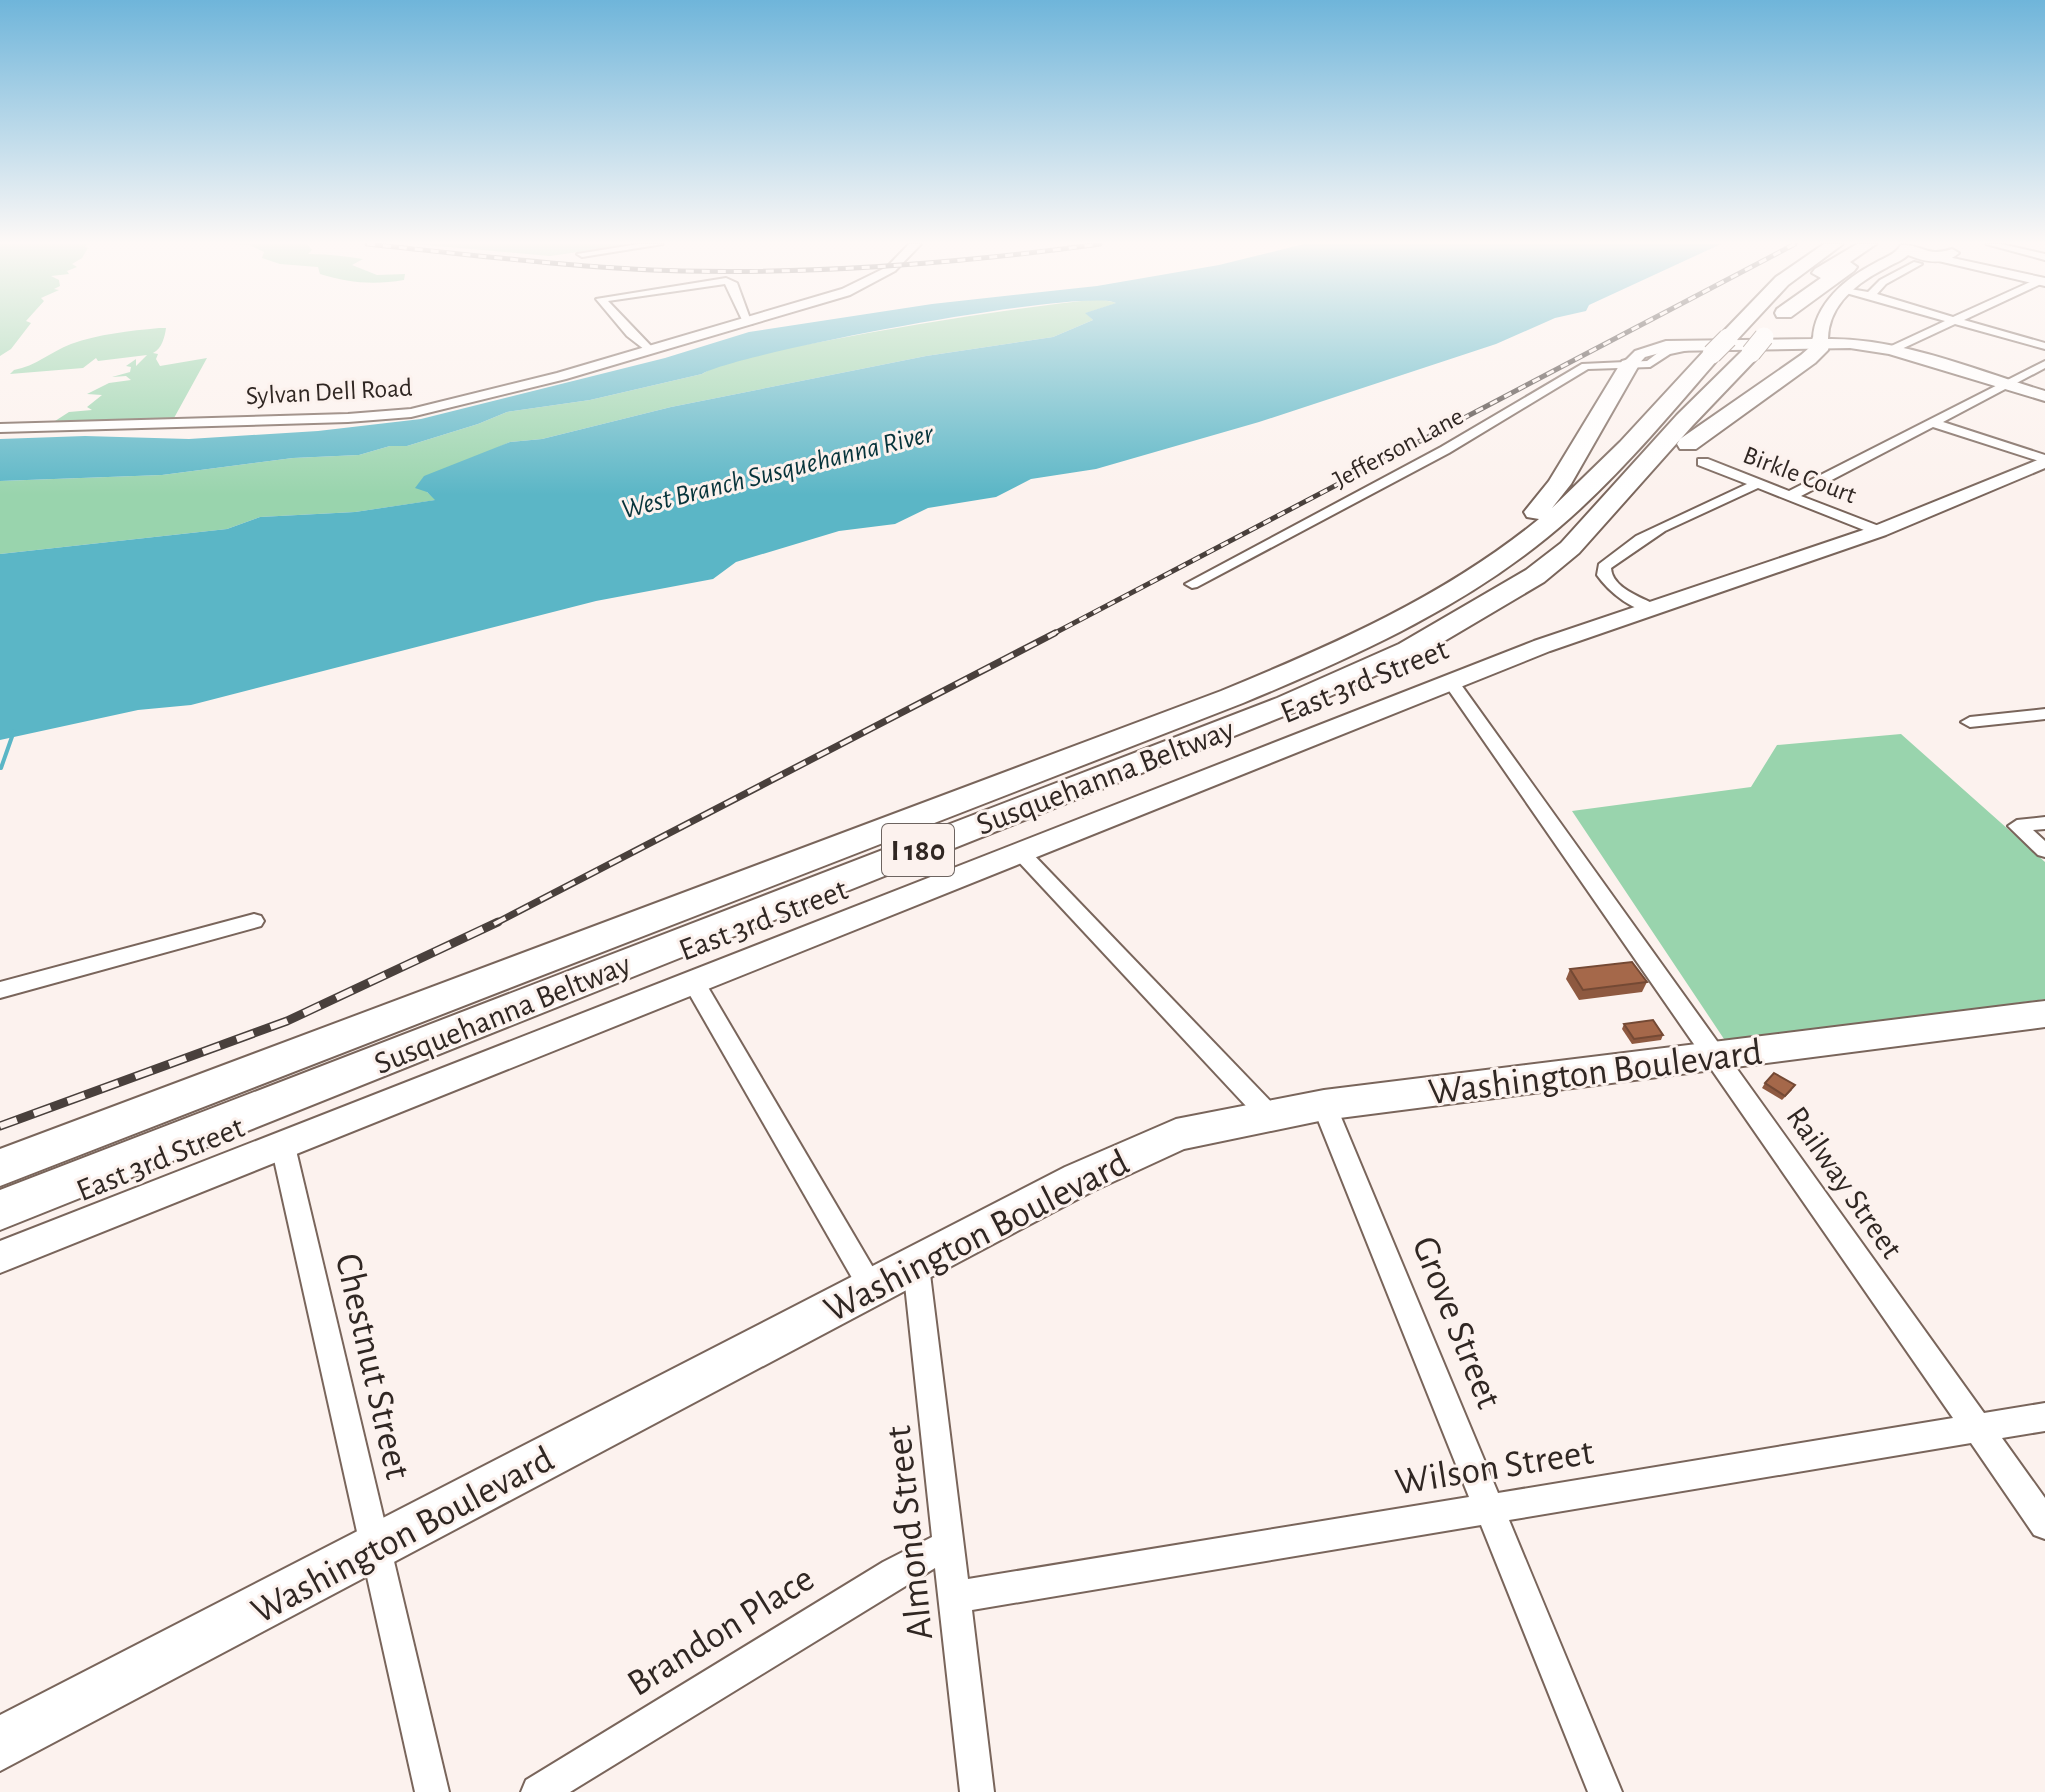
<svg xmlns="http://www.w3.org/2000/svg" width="2045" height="1792" viewBox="0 0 2045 1792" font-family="'Alegreya Sans',sans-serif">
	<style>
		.green { fill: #99d4ad }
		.water { fill: #5bb6c6 }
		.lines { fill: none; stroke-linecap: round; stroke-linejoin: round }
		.stream { stroke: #5bb6c6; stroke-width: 4 }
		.minor-casing { stroke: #79655b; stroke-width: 4 }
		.tertiary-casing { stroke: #79655b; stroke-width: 4 }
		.secondary-casing { stroke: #79655b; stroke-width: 4 }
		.primary-casing { stroke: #79655b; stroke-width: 4 }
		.motorway-casing { stroke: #79655b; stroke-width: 4 }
		.minor { fill: #fff; fill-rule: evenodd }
		.tertiary { fill: #fff; fill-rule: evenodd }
		.secondary { fill: #fff; fill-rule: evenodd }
		.primary { fill: #fff; fill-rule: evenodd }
		.motorway { fill: #fff; fill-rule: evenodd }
		.rail-far2-casing { stroke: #49403c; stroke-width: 5 }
		.rail-far1-casing { stroke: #49403c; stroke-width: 7 }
		.rail-casing { stroke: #49403c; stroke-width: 9 }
		.rail-far2 { stroke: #fcf2ee; stroke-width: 3; stroke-dasharray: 8; stroke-linecap: butt }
		.rail-far1 { stroke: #fcf2ee; stroke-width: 4; stroke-dasharray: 13; stroke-linecap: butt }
		.rail { stroke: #fcf2ee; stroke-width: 6; stroke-dasharray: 18; stroke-linecap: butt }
		.motorway-bridge-casing { stroke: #79655b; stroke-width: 21; stroke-linecap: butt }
		.motorway-bridge { stroke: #fff; stroke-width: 19 }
		.wall { fill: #8e5940 }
		.building { fill: #a5684a; stroke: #744934; stroke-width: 2 }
		.labels { text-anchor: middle; stroke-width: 6; stroke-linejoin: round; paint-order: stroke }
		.far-street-label { font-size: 26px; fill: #302723; stroke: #fcf2ee }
		.far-water-label { font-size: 28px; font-style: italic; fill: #07343b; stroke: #fcf2ee }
		.shield { fill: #fcf2ee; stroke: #6d6460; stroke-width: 2 }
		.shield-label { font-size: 30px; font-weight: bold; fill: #302723 }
		.street-label { font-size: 32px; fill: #302723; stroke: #fcf2ee }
		.near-street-label { font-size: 38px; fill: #302723; stroke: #fcf2ee }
	</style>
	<rect width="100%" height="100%" fill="#fcf2ee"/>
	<g class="green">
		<path d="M 0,244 L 87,244 L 85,247 L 88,248 L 82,258 L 72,264 L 77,267 L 67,271 L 69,274 L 51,276 L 59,280 L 60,286 L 54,289 L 59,290 L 41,298 L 44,301 L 26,321 L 31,323 L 11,349 L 0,356 Z"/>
		<path d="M 232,244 L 307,244 L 312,250 L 308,254 C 327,254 345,256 363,259 L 352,265 L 377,275 L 405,274 L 404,280 C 374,285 349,283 320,274 L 318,267 L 280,264 L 262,258 L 264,252 L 249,245 Z"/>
		<path d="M 414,244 L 635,244 L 550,256 Z"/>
		<path d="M 1099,299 L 1117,303 L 1086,313 L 1093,320 L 1053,337 L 926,356 L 671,407 L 542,439 L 510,442 L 488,452 L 427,492 L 436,500 L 355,512 L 260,517 L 227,529 L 0,554 L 0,481 L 162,475 L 293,458 L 359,455 L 390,446 L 407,446 L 478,424 L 507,412 L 590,400 L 702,374 C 736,354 781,349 820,342 C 912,324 1006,309 1099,299 Z"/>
		<path d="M 159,328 L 166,328 C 165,336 162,349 153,353 L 158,354 L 156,359 L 160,366 L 207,358 L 174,418 L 54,425 L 25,424 L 52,423 L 69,412 L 92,410 L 87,407 L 102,395 L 87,394 L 109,383 L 131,380 L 126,376 L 112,377 L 130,372 L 131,367 L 126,366 L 136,359 L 136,366 L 147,355 L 98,361 L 96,358 L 83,368 L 10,374 L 14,370 C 36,366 50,352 71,344 C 99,334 129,331 159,328 Z"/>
		<path d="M 1901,734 L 2045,862 L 2045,999 L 1728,1045 L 1572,811 L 1751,787 L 1777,745 Z"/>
	</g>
	<path class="water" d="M 1304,244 L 1721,244 L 1589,305 L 1586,311 L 1555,318 L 1496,344 L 1259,422 L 1096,469 L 1031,479 L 996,497 L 928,508 L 895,524 L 839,531 L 736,562 L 713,579 L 596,601 L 191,705 L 138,710 L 0,740 L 0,554 L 227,529 L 260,517 L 355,512 L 435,500 L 427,492 L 415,488 L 424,476 L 510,442 L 542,439 L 671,407 L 926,356 L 1053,337 L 1093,320 L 1085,313 L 1116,303 C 1087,287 739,352 702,374 L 590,400 L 507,412 L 478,424 L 407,446 L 390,446 L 359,455 L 293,458 L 162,475 L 0,481 L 0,439 L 85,436 L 189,439 L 318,431 L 421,419 L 665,358 L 749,332 L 932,304 L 1097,286 L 1219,265 Z"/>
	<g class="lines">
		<path class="stream" d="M 1,768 L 14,731"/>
		<g class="minor-casing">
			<g id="minor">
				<path d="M 639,244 L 663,244 L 582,257 L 577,254 Z"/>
				<path d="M 1986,244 L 2001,244 L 2045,254 L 2045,260 Z"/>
				<path d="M 1914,262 L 1922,264 L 1886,284 L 1877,294 L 1953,317 L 2037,279 L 2043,279 L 2043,283 L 1964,320 L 2045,343 L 2045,349 L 1955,324 L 1895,352 L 1887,352 L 1887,348 L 1945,321 L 1839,291 L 1844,288 L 1868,292 L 1880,280 Z"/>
				<path d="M 726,278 L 737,283 L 752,324 L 743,322 L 725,284 L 608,301 L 653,348 L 654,350 L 649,353 L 627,336 L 596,299 Z"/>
				<path d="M 1694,343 L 1699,346 L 1698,348 L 1670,354 L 1650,367 L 1588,369 L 1449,453 L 1197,587 L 1192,588 L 1185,584 L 1441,447 L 1582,364 L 1647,361 L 1663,349 Z"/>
				<path d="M 2045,361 L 2045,368 L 1943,422 L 2045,455 L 2045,463 L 1933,427 L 1801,496 L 1884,528 L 1884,534 L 1874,534 L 1758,488 L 1665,531 L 1611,568 C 1612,588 1641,597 1656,605 L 1656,611 C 1636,615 1608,591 1597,575 L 1599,564 L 1636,536 L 1747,484 L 1698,465 L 1698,459 L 1708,459 L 1789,491 Z"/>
				<path d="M 1451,677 L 1457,679 L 1984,1413 L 2045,1403 L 2045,1431 L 2002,1438 L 2045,1498 L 2045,1539 L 2034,1535 L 1971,1443 L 1509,1520 L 1622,1792 L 1588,1792 L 1481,1525 L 972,1610 L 994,1792 L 960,1792 L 935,1568 L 570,1792 L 521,1792 L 526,1780 L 883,1562 L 932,1537 L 903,1266 L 907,1258 L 916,1254 L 925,1258 L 929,1266 L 968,1579 L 1469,1497 L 1312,1105 L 1316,1098 L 1324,1096 L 1332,1098 L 1336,1105 L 1498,1493 L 1953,1418 L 1443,682 Z"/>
				<path d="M 2045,709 L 2045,719 L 1970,727 L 1961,722 L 1970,717 Z"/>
				<path d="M 2045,817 L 2045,829 L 2033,830 L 2045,841 L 2045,857 L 2038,855 L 2008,826 L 2017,820 Z"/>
				<path d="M 1022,848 L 1029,850 L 1276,1107 L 1280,1114 L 1276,1121 L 1268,1124 L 1260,1121 L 1015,858 L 1012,854 L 1015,850 Z"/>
				<path d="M 254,914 L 261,916 L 264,921 L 261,926 L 0,998 L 0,982 Z"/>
				<path d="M 694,975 L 702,977 L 881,1281 L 885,1289 L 881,1297 L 872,1301 L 863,1297 L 683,983 L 686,977 Z"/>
				<path d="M 283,1136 L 292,1139 L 295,1146 L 449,1792 L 415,1792 L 271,1146 L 274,1139 Z"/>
			</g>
		</g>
		<g class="tertiary-casing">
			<g id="tertiary">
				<path d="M 909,244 L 921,244 L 895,271 L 850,295 L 566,379 L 411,417 L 348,422 L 0,432 L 0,424 L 348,414 L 411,409 L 557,373 L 842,289 L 887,267 Z"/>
				<path d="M 1934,254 L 2045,278 L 2045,286 L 1930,259 L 1930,255 Z"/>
			</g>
		</g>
		<g class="secondary-casing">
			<g id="secondary">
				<path d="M 1901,245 C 1922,244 1927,258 1952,249 L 1959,253 C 1944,266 1925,262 1908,255 C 1902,261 1894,263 1886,268 C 1858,282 1828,305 1828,339 C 1901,338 1975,370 2045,391 L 2045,401 L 1889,354 L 1850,348 L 1667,351 L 1645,357 L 1635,368 L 1623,368 L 1621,365 L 1635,351 L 1666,341 L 1813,339 C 1814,304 1846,278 1875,263 C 1885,257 1895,255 1901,245 Z"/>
				<path d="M 2045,457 L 2045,468 L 1886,535 L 1550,651 L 0,1273 L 0,1241 L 1534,641 L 1872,527 Z"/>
			</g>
		</g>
		<g class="primary-casing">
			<path id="primary" d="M 2045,1001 L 2045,1027 L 1324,1120 L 1184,1149 L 1093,1191 L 0,1771 L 0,1715 L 1065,1167 L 1176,1119 L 1324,1090 Z"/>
		</g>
		<g class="motorway-casing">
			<g id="motorway">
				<path d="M 1824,244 L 1843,244 L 1788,285 L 1735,342 L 1721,342 L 1718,338 L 1721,334 L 1776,277 Z"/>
				<path d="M 1857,244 L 1876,244 L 1850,262 L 1857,267 L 1854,271 L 1791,317 L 1777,317 L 1775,313 L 1777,309 L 1821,278 L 1812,273 L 1815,269 Z"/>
				<path d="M 1820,335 L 1830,341 L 1828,350 L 1815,363 L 1696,449 L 1680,449 L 1677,444 L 1680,439 L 1801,355 L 1809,348 L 1813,337 Z"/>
				<path d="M 1751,347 L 1758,349 L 1761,353 L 1758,357 L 1693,425 L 1579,553 L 1544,582 L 1419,656 L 1299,710 L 0,1230 L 0,1190 L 1277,698 L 1399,644 L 1526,570 L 1561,543 L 1677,415 L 1744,349 Z"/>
				<path d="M 1712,348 L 1719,350 L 1722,354 L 1719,358 C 1671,413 1624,470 1570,518 C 1475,603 1358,655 1243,703 L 0,1186 L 0,1149 L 1221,691 C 1333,645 1445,596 1539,519 L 1527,517 L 1524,512 L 1549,481 L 1622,361 L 1629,359 L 1639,365 L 1571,484 L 1552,508 L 1620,442 L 1705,350 Z"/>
			</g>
		</g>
		<use href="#minor" class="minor"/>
		<use href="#tertiary" class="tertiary"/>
		<use href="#secondary" class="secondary"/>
		<use href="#primary" class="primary"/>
		<use href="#motorway" class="motorway"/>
		<g class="rail-far2-casing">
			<g id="rail-far2">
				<path d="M 367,244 C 472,255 577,268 682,271 C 822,274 961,263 1100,244"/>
				<path d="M 1051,635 L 1795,244"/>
			</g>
		</g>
		<g class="rail-far1-casing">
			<path id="rail-far1" d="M 494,924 L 1055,633"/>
		</g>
		<g class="rail-casing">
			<path id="rail" d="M 0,1126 L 287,1021 L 498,922"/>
		</g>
		<use href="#rail-far2" class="rail-far2"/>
		<use href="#rail-far1" class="rail-far1"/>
		<use href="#rail" class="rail"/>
		<g class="motorway-bridge-casing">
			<g id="motorway-bridge">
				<path d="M 1751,353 L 1764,337"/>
				<path d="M 1712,354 L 1728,338"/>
			</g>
		</g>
		<use href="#motorway-bridge" class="motorway-bridge"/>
	</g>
	<g class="wall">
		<path d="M 1570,969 L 1647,982 L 1642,992 L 1579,1000 L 1566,979 Z"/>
		<path d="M 1624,1024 L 1663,1035 L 1661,1040 L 1632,1044 L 1622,1029 Z"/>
		<path d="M 1765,1083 L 1792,1090 L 1782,1100 L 1762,1088 Z"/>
	</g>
	<g class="building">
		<path d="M 1632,962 L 1647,982 L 1583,990 L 1570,969 Z"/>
		<path d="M 1653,1020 L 1663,1035 L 1634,1039 L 1624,1024 Z"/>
		<path d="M 1774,1073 L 1795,1085 L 1785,1096 L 1765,1083 Z"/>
	</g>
	<linearGradient id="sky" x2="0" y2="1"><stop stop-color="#6fb5da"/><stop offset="0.49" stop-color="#fef9f7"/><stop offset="1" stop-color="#fef9f7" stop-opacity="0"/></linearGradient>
	<rect width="2045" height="495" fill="url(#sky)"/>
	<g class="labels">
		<g class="far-street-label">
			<text transform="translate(329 391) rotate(-3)" y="9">Sylvan Dell Road</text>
			<text transform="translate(1398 447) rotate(-28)" y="9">Jefferson Lane</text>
			<text transform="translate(1800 474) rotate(21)" y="9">Birkle Court</text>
		</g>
		<g class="far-water-label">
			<text transform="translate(777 470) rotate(-14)" y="10">West Branch Susquehanna River</text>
		</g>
		<rect class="shield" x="882" y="824" width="72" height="52" rx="6"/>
		<g class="shield-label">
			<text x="918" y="860">I 180</text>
		</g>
		<g class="street-label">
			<text transform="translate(1364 680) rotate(-22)" y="11">East 3rd Street</text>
			<text transform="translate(1105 776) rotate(-21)" y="11">Susquehanna Beltway</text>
			<text transform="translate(763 919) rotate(-21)" y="11">East 3rd Street</text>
			<text transform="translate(502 1013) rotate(-22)" y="11">Susquehanna Beltway</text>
			<text transform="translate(160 1158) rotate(-22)" y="11">East 3rd Street</text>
			<text transform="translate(1845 1182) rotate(55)" y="11">Railway Street</text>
		</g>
		<g class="near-street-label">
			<text transform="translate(1595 1071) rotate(-7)" y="13">Washington Boulevard</text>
			<text transform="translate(976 1235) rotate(-27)" y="13">Washington Boulevard</text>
			<text transform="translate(1458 1322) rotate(68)" y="13">Grove Street</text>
			<text transform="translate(374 1366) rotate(77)" y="13">Chestnut Street</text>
			<text transform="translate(1494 1466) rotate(-9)" y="13">Wilson Street</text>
			<text transform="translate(908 1533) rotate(-96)" y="13">Almond Street</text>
			<text transform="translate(402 1534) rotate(-28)" y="13">Washington Boulevard</text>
			<text transform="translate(720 1630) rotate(-32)" y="13">Brandon Place</text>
		</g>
	</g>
</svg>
